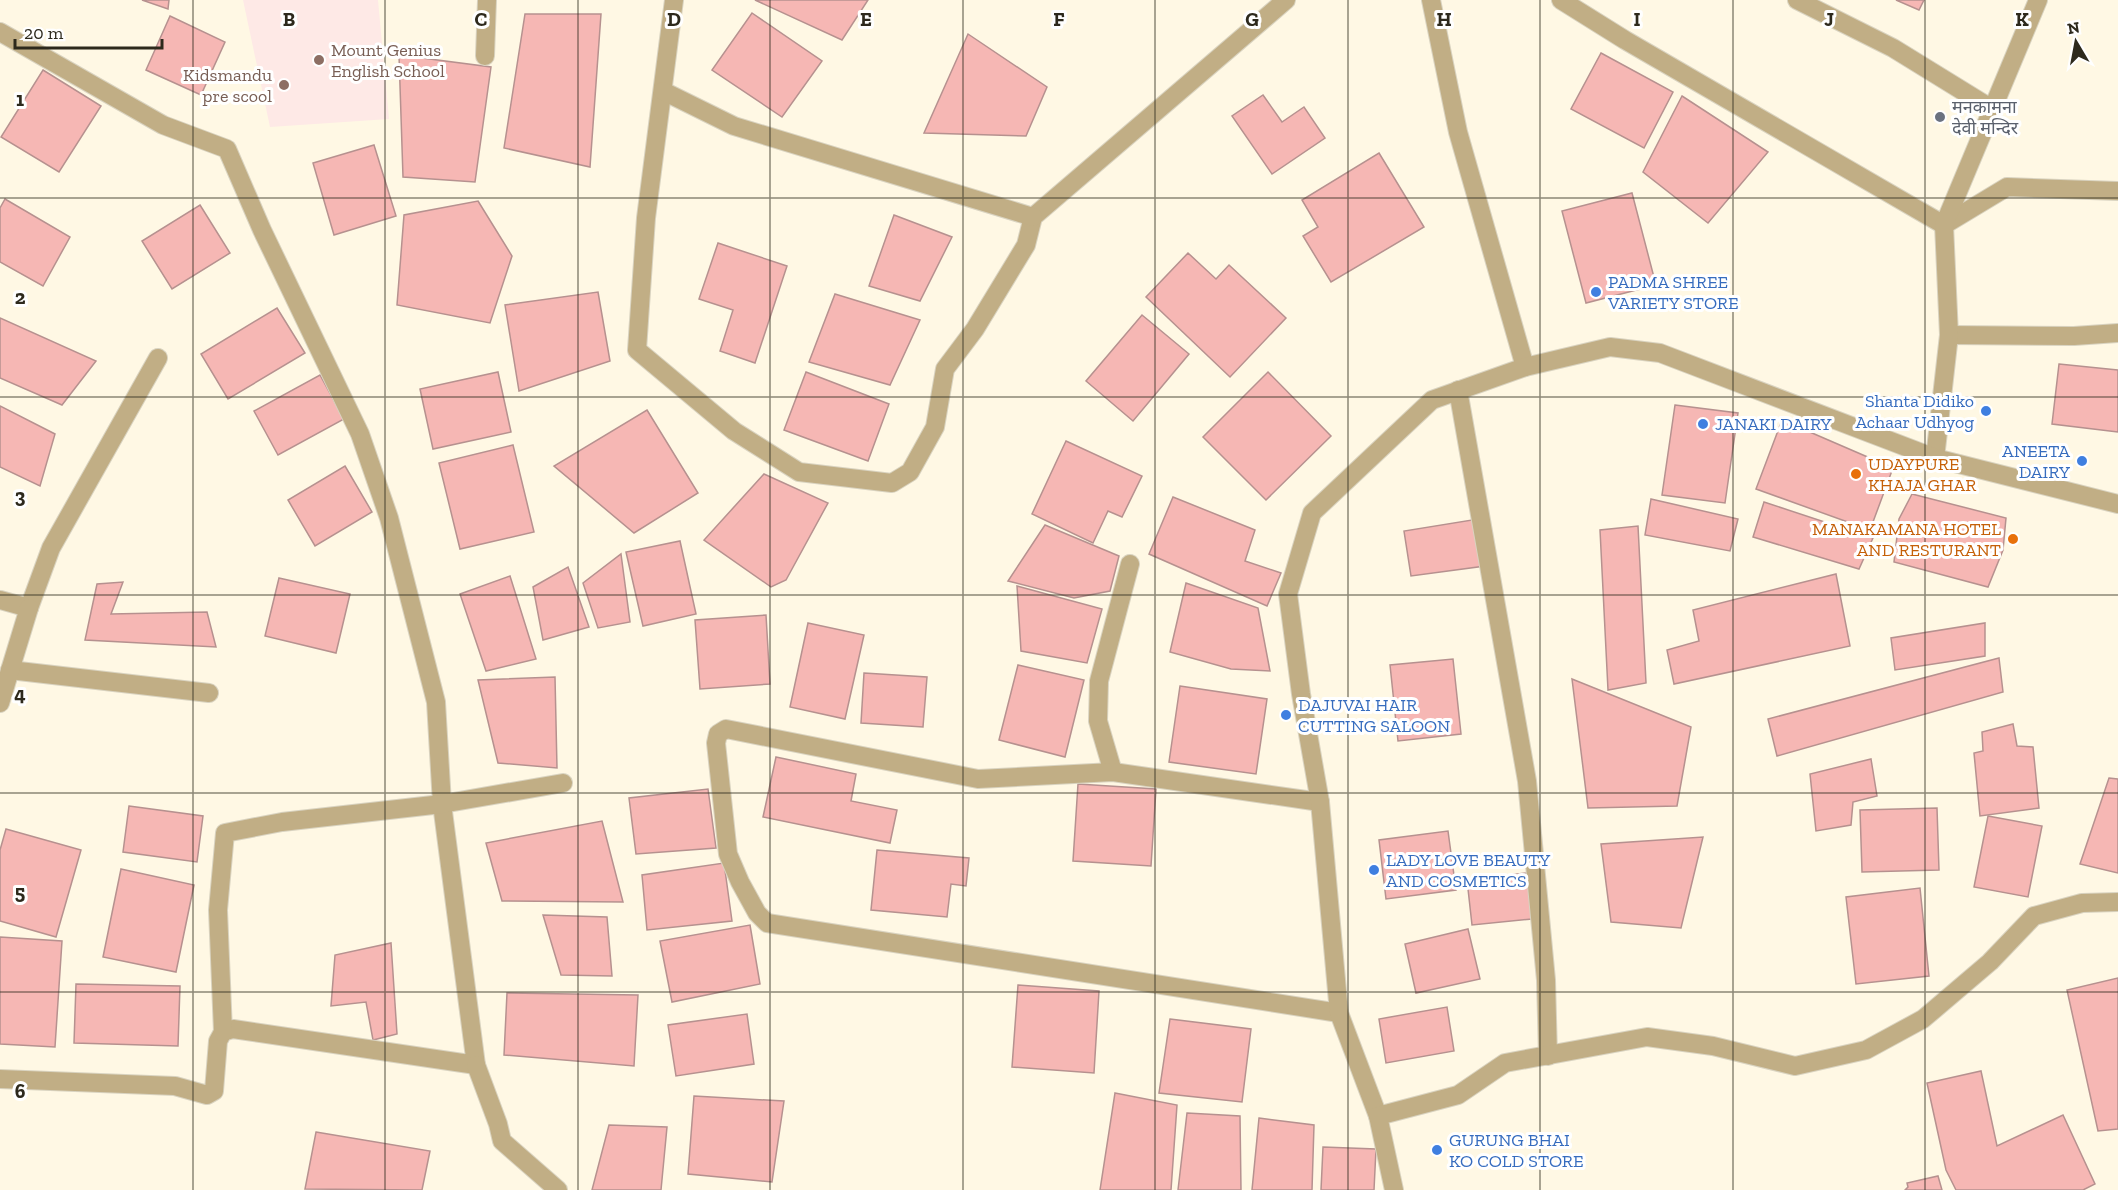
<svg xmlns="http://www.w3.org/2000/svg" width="2118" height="1190" viewBox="0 0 2118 1190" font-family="'Zilla Slab','Noto Sans Devanagari',serif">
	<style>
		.education { fill: #fee9e6 }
		.building { fill: #f6b7b4; stroke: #b6918f; stroke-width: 1.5 }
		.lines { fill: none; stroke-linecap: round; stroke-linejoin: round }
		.minor-casing { stroke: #d9d3c0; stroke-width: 20 }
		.minor { stroke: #c1ae85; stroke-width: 18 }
		.grid { fill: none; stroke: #2d291c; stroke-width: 1.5; stroke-opacity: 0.55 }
		.education-dot { fill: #8d6e63; stroke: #fff; stroke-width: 2 }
		.worship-dot { fill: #6b7280; stroke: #fff; stroke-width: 2 }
		.shop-dot { fill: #3f7fe0; stroke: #fff; stroke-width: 2 }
		.food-dot { fill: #e8710a; stroke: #fff; stroke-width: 2 }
		.labels { text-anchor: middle; stroke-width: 6; stroke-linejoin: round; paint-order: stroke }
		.education-label { font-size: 18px; fill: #785e54; stroke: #fff; text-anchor: start }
		.worship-label { font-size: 18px; fill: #5b616d; stroke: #fff; text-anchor: start }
		.shop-label { font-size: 18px; fill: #366cbe; stroke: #fff; text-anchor: start }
		.food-label { font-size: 18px; fill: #c56008; stroke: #fff; text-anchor: start }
		.grid-label { font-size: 20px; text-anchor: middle; font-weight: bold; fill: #2d291c; stroke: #fff; stroke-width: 6; stroke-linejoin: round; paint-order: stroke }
	</style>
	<rect width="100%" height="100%" fill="#fff8e4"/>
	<path class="education" d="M 243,0 L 378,0 L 389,119 L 270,127 Z"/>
	<g class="building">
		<path d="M 142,0 L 169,0 L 168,9 Z"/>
		<path d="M 755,0 L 868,0 L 842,40 Z"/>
		<path d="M 1896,0 L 1924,0 L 1919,10 Z"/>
		<path d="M 752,13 L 822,61 L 782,117 L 712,70 Z"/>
		<path d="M 525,14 L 601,14 L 590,167 L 504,148 Z"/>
		<path d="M 170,16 L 225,42 L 201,95 L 146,70 Z"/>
		<path d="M 968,34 L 1047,87 L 1026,136 L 924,133 Z"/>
		<path d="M 1601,53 L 1673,92 L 1644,148 L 1571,109 Z"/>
		<path d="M 399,55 L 491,67 L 475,182 L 403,177 Z"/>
		<path d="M 43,70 L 101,106 L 59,172 L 1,137 Z"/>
		<path d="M 1263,95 L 1282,122 L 1304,107 L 1325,138 L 1272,174 L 1232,116 Z"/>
		<path d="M 1682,96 L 1768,152 L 1708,223 L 1643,172 Z"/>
		<path d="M 374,145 L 396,216 L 334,235 L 313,163 Z"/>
		<path d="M 1379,153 L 1424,227 L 1331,282 L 1303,236 L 1318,227 L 1302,200 Z"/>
		<path d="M 1632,193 L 1656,285 L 1586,303 L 1562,211 Z"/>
		<path d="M 5,199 L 70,237 L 43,286 L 0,262 L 0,208 Z"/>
		<path d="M 478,201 L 512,256 L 490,323 L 397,305 L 404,215 Z"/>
		<path d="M 200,205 L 230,253 L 172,289 L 142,241 Z"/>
		<path d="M 894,215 L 952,237 L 920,301 L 869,286 Z"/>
		<path d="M 718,243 L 787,266 L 755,363 L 720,351 L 733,310 L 699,299 Z"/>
		<path d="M 1188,253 L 1216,279 L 1229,265 L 1286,318 L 1230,377 L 1146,297 Z"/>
		<path d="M 598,292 L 610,361 L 519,391 L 505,305 Z"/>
		<path d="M 835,294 L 920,320 L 890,385 L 809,362 Z"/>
		<path d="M 277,308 L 305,353 L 228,399 L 201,354 Z"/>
		<path d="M 1142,315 L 1189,354 L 1133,421 L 1086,381 Z"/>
		<path d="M 0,318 L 96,361 L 62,405 L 0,378 Z"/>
		<path d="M 2059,364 L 2118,370 L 2118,432 L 2052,424 Z"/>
		<path d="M 498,372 L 511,432 L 433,449 L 420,389 Z"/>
		<path d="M 806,372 L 889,404 L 868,461 L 784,430 Z"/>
		<path d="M 1268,372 L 1331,436 L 1266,500 L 1203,437 Z"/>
		<path d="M 320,375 L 344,419 L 278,455 L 254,411 Z"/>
		<path d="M 1675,405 L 1738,413 L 1725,503 L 1662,495 Z"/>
		<path d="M 0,406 L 55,434 L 40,486 L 0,467 Z"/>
		<path d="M 647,410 L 698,493 L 634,533 L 554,466 Z"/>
		<path d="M 1782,420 L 1893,468 L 1870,530 L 1756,489 Z"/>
		<path d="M 1066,441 L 1142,476 L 1122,517 L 1108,511 L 1093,543 L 1032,514 Z"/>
		<path d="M 513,445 L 534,532 L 460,549 L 439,463 Z"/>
		<path d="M 345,466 L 372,512 L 315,546 L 288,500 Z"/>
		<path d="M 764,474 L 828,503 L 786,580 L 771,587 L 704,540 Z"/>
		<path d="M 1912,494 L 2006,518 L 2003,550 L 1988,587 L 1894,562 L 1899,519 Z"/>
		<path d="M 1173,497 L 1255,530 L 1245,561 L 1281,573 L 1267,606 L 1149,554 Z"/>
		<path d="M 1651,499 L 1738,519 L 1730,551 L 1645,535 Z"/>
		<path d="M 1764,502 L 1873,538 L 1859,569 L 1753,537 Z"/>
		<path d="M 1478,519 L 1485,566 L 1411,576 L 1404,531 Z"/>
		<path d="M 1045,525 L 1119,556 L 1110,591 L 1074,598 L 1008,581 Z"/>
		<path d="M 1638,526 L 1646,683 L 1608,690 L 1600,530 Z"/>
		<path d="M 680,541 L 696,614 L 643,626 L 626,552 Z"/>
		<path d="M 621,554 L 630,622 L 598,628 L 583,583 Z"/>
		<path d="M 568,567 L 589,627 L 543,640 L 533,587 Z"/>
		<path d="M 1836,574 L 1850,646 L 1674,684 L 1667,650 L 1699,641 L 1693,610 Z"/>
		<path d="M 510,576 L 536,659 L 486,671 L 460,594 Z"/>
		<path d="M 279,578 L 350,594 L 336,653 L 265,636 Z"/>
		<path d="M 123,582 L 111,614 L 207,612 L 216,647 L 85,640 L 97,584 Z"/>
		<path d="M 1186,583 L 1258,608 L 1270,671 L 1231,669 L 1170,652 Z"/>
		<path d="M 1017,586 L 1102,609 L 1087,663 L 1021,651 Z"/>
		<path d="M 766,615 L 770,684 L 700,689 L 695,620 Z"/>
		<path d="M 808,623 L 864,635 L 845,719 L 790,707 Z"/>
		<path d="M 1985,623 L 1985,656 L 1895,670 L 1891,638 Z"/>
		<path d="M 1999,658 L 2003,692 L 1777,756 L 1768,719 Z"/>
		<path d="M 1453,659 L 1461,734 L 1398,741 L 1390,665 Z"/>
		<path d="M 1018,665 L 1084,680 L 1065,757 L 999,740 Z"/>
		<path d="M 864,673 L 927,677 L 923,727 L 861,723 Z"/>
		<path d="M 555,677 L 557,768 L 498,763 L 478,680 Z"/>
		<path d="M 1572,679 L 1691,727 L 1677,806 L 1588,808 Z"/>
		<path d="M 1180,686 L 1267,699 L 1256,774 L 1169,762 Z"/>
		<path d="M 2013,724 L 2017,746 L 2033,747 L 2039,808 L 1980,816 L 1974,753 L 1983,751 L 1982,732 Z"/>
		<path d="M 776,757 L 856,774 L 851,801 L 897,810 L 890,843 L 763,817 Z"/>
		<path d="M 1871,759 L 1877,796 L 1853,802 L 1851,825 L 1816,831 L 1810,774 Z"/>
		<path d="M 2109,778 L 2118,779 L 2118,873 L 2080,864 Z"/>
		<path d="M 1078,784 L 1156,789 L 1151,866 L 1073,861 Z"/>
		<path d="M 708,789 L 716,848 L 636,854 L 629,798 Z"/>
		<path d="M 129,806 L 203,816 L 197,862 L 123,852 Z"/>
		<path d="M 1937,808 L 1939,870 L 1862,872 L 1860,810 Z"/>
		<path d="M 1988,816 L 2042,826 L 2028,897 L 1974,887 Z"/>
		<path d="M 602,821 L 623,902 L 502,901 L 486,843 Z"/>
		<path d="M 6,829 L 81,850 L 56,937 L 0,921 L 0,850 Z"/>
		<path d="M 1448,831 L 1456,890 L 1386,899 L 1379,840 Z"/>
		<path d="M 1703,837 L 1681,928 L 1611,922 L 1601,844 Z"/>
		<path d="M 877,850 L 969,858 L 966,886 L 951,884 L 947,917 L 871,910 Z"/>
		<path d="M 724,863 L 732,921 L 647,930 L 642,875 Z"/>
		<path d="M 121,869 L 194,885 L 176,972 L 103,957 Z"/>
		<path d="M 1527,873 L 1532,919 L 1472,925 L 1467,880 Z"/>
		<path d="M 1920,888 L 1929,976 L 1856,984 L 1846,897 Z"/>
		<path d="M 543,915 L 607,917 L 612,976 L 561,975 Z"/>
		<path d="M 750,925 L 760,984 L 672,1002 L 660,941 Z"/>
		<path d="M 1468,929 L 1480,979 L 1416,993 L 1405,944 Z"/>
		<path d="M 0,937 L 62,941 L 55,1047 L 0,1044 Z"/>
		<path d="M 391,943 L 397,1034 L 373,1040 L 366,1002 L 331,1006 L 335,955 Z"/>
		<path d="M 2118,978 L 2118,1129 L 2098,1131 L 2067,990 Z"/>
		<path d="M 76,984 L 180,986 L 178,1046 L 74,1043 Z"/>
		<path d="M 1018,985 L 1099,991 L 1094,1073 L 1012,1067 Z"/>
		<path d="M 507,993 L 638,995 L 634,1066 L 504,1055 Z"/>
		<path d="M 1447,1007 L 1454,1051 L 1386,1063 L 1379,1019 Z"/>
		<path d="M 747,1014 L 754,1064 L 676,1076 L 668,1025 Z"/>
		<path d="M 1170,1019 L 1251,1029 L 1242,1102 L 1159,1093 Z"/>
		<path d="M 1981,1071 L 1997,1146 L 2063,1115 L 2095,1184 L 2083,1190 L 1956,1190 L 1946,1170 L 1927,1083 Z"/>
		<path d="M 1115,1093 L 1177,1105 L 1171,1190 L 1100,1190 Z"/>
		<path d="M 694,1096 L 784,1101 L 772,1182 L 688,1174 Z"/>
		<path d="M 1187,1113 L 1240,1116 L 1241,1190 L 1178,1190 Z"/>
		<path d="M 1259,1118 L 1314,1125 L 1312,1190 L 1252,1190 Z"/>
		<path d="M 609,1125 L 667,1127 L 661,1190 L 592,1190 Z"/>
		<path d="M 316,1132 L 430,1151 L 422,1190 L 305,1189 Z"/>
		<path d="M 1323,1147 L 1376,1149 L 1374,1190 L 1321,1190 Z"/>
		<path d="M 1938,1176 L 1942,1190 L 1905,1190 L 1908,1187 L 1907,1183 Z"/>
	</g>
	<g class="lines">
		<g class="minor-casing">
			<g id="minor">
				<path d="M 674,0 L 646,218 L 637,350 L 734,431 L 799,472 L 892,483 L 910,472 L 935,427 L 945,369 L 975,329 L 1026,245 L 1033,217 L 1286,0"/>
				<path d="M 1431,0 L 1458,132 L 1525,367"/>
				<path d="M 1561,0 L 1625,40 L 1944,225 L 2007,187 L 2118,191"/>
				<path d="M 1797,0 L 1893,48 L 1992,109"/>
				<path d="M 0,32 L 163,125 L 227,149 L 262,230 L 360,434 L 389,518 L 436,702 L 442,804 L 476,1065 L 233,1029 L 223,1032 L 218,1041 L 214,1091 L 207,1095 L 175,1086 L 0,1079"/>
				<path d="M 485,56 L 487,0"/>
				<path d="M 663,91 L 734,126 L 1033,217"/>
				<path d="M 1949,335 L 2074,336 L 2118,333"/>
				<path d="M 1458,390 L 1527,781 L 1546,980 L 1548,1056"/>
				<path d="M 1935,458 L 1949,335 L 1944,225 L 2038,0"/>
				<path d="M 0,600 L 29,608 L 51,548 L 158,358"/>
				<path d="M 10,670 L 209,693"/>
				<path d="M 0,703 L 29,608"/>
				<path d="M 1113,772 L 1098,721 L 1099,681 L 1130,564"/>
				<path d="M 1320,802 L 1113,772 L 978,779 L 726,729 L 718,734 L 716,743 L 728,854 L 740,882 L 757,913 L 767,923 L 1339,1013"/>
				<path d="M 223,1032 L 218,910 L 225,833 L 282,822 L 442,804 L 563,783"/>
				<path d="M 476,1065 L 498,1124 L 502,1141 L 558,1190"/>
				<path d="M 1378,1116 L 1339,1013 L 1320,802 L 1301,694 L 1288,594 L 1312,513 L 1432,400 L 1525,367 L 1610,347 L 1660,353 L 1935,458 L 2118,504"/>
				<path d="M 1394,1190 L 1378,1116 L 1458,1095 L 1505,1063 L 1647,1037 L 1713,1046 L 1795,1066 L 1866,1050 L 1923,1019 L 1990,962 L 2034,916 L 2082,903 L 2118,902"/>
			</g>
		</g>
		<use href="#minor" class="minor"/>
	</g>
	<path class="grid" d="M 193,0 L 193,1190M 385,0 L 385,1190M 578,0 L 578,1190M 770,0 L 770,1190M 963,0 L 963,1190M 1155,0 L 1155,1190M 1348,0 L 1348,1190M 1540,0 L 1540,1190M 1733,0 L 1733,1190M 1925,0 L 1925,1190M 0,198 L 2118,198M 0,397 L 2118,397M 0,595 L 2118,595M 0,793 L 2118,793M 0,992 L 2118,992"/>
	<g class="education-dot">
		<circle cx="319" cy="60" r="6"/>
		<circle cx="284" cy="85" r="6"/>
	</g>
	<circle class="worship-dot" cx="1940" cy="117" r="6"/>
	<g class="shop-dot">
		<circle cx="1596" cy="292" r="6"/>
		<circle cx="1986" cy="411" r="6"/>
		<circle cx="1703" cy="424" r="6"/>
		<circle cx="2082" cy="461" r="6"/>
		<circle cx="1286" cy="715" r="6"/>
		<circle cx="1374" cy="870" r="6"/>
		<circle cx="1437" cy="1150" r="6"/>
	</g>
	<g class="food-dot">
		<circle cx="1856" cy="474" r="6"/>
		<circle cx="2013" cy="539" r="6"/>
	</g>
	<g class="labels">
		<g class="education-label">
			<text x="331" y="56">Mount Genius<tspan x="331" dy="21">English School</tspan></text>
			<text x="272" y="81" text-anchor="end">Kidsmandu<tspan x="272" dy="21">pre scool</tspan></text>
		</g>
		<g class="worship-label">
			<text x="1952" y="113">मनकामना<tspan x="1952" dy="21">देवी मन्दिर</tspan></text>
		</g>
		<g class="shop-label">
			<text x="1608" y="288">PADMA SHREE<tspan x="1608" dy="21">VARIETY STORE</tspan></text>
			<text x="1974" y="407" text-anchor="end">Shanta Didiko<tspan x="1974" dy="21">Achaar Udhyog</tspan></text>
			<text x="1715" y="430">JANAKI DAIRY</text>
			<text x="2070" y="457" text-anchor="end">ANEETA<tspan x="2070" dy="21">DAIRY</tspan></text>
			<text x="1298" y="711">DAJUVAI HAIR<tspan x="1298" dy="21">CUTTING SALOON</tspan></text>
			<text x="1386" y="866">LADY LOVE BEAUTY<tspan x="1386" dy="21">AND COSMETICS</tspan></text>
			<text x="1449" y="1146">GURUNG BHAI<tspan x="1449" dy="21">KO COLD STORE</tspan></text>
		</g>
		<g class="food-label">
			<text x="1868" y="470">UDAYPURE<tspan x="1868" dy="21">KHAJA GHAR</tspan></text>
			<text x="2001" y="535" text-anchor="end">MANAKAMANA HOTEL<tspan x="2001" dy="21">AND RESTURANT</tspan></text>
		</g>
	</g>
	<g class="grid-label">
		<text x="289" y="26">B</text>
		<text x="481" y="26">C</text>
		<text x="674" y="26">D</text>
		<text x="866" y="26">E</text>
		<text x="1059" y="26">F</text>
		<text x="1252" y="26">G</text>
		<text x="1444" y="26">H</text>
		<text x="1637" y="26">I</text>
		<text x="1829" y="26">J</text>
		<text x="2022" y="26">K</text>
		<text x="20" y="106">1</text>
		<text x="20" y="304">2</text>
		<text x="20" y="503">3</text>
		<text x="20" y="701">4</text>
		<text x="20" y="899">5</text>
		<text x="20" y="1098">6</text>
	</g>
	<g transform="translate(2076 42) rotate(350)" stroke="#ffffff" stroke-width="4.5" paint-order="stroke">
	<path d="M0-4.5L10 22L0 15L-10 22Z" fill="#2d291c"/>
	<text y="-9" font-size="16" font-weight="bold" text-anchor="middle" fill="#2d291c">N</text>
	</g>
	<path d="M15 39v9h147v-9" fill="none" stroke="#2d291c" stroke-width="3"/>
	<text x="24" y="39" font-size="18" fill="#2d291c" stroke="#ffffff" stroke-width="4.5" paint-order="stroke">20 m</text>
</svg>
